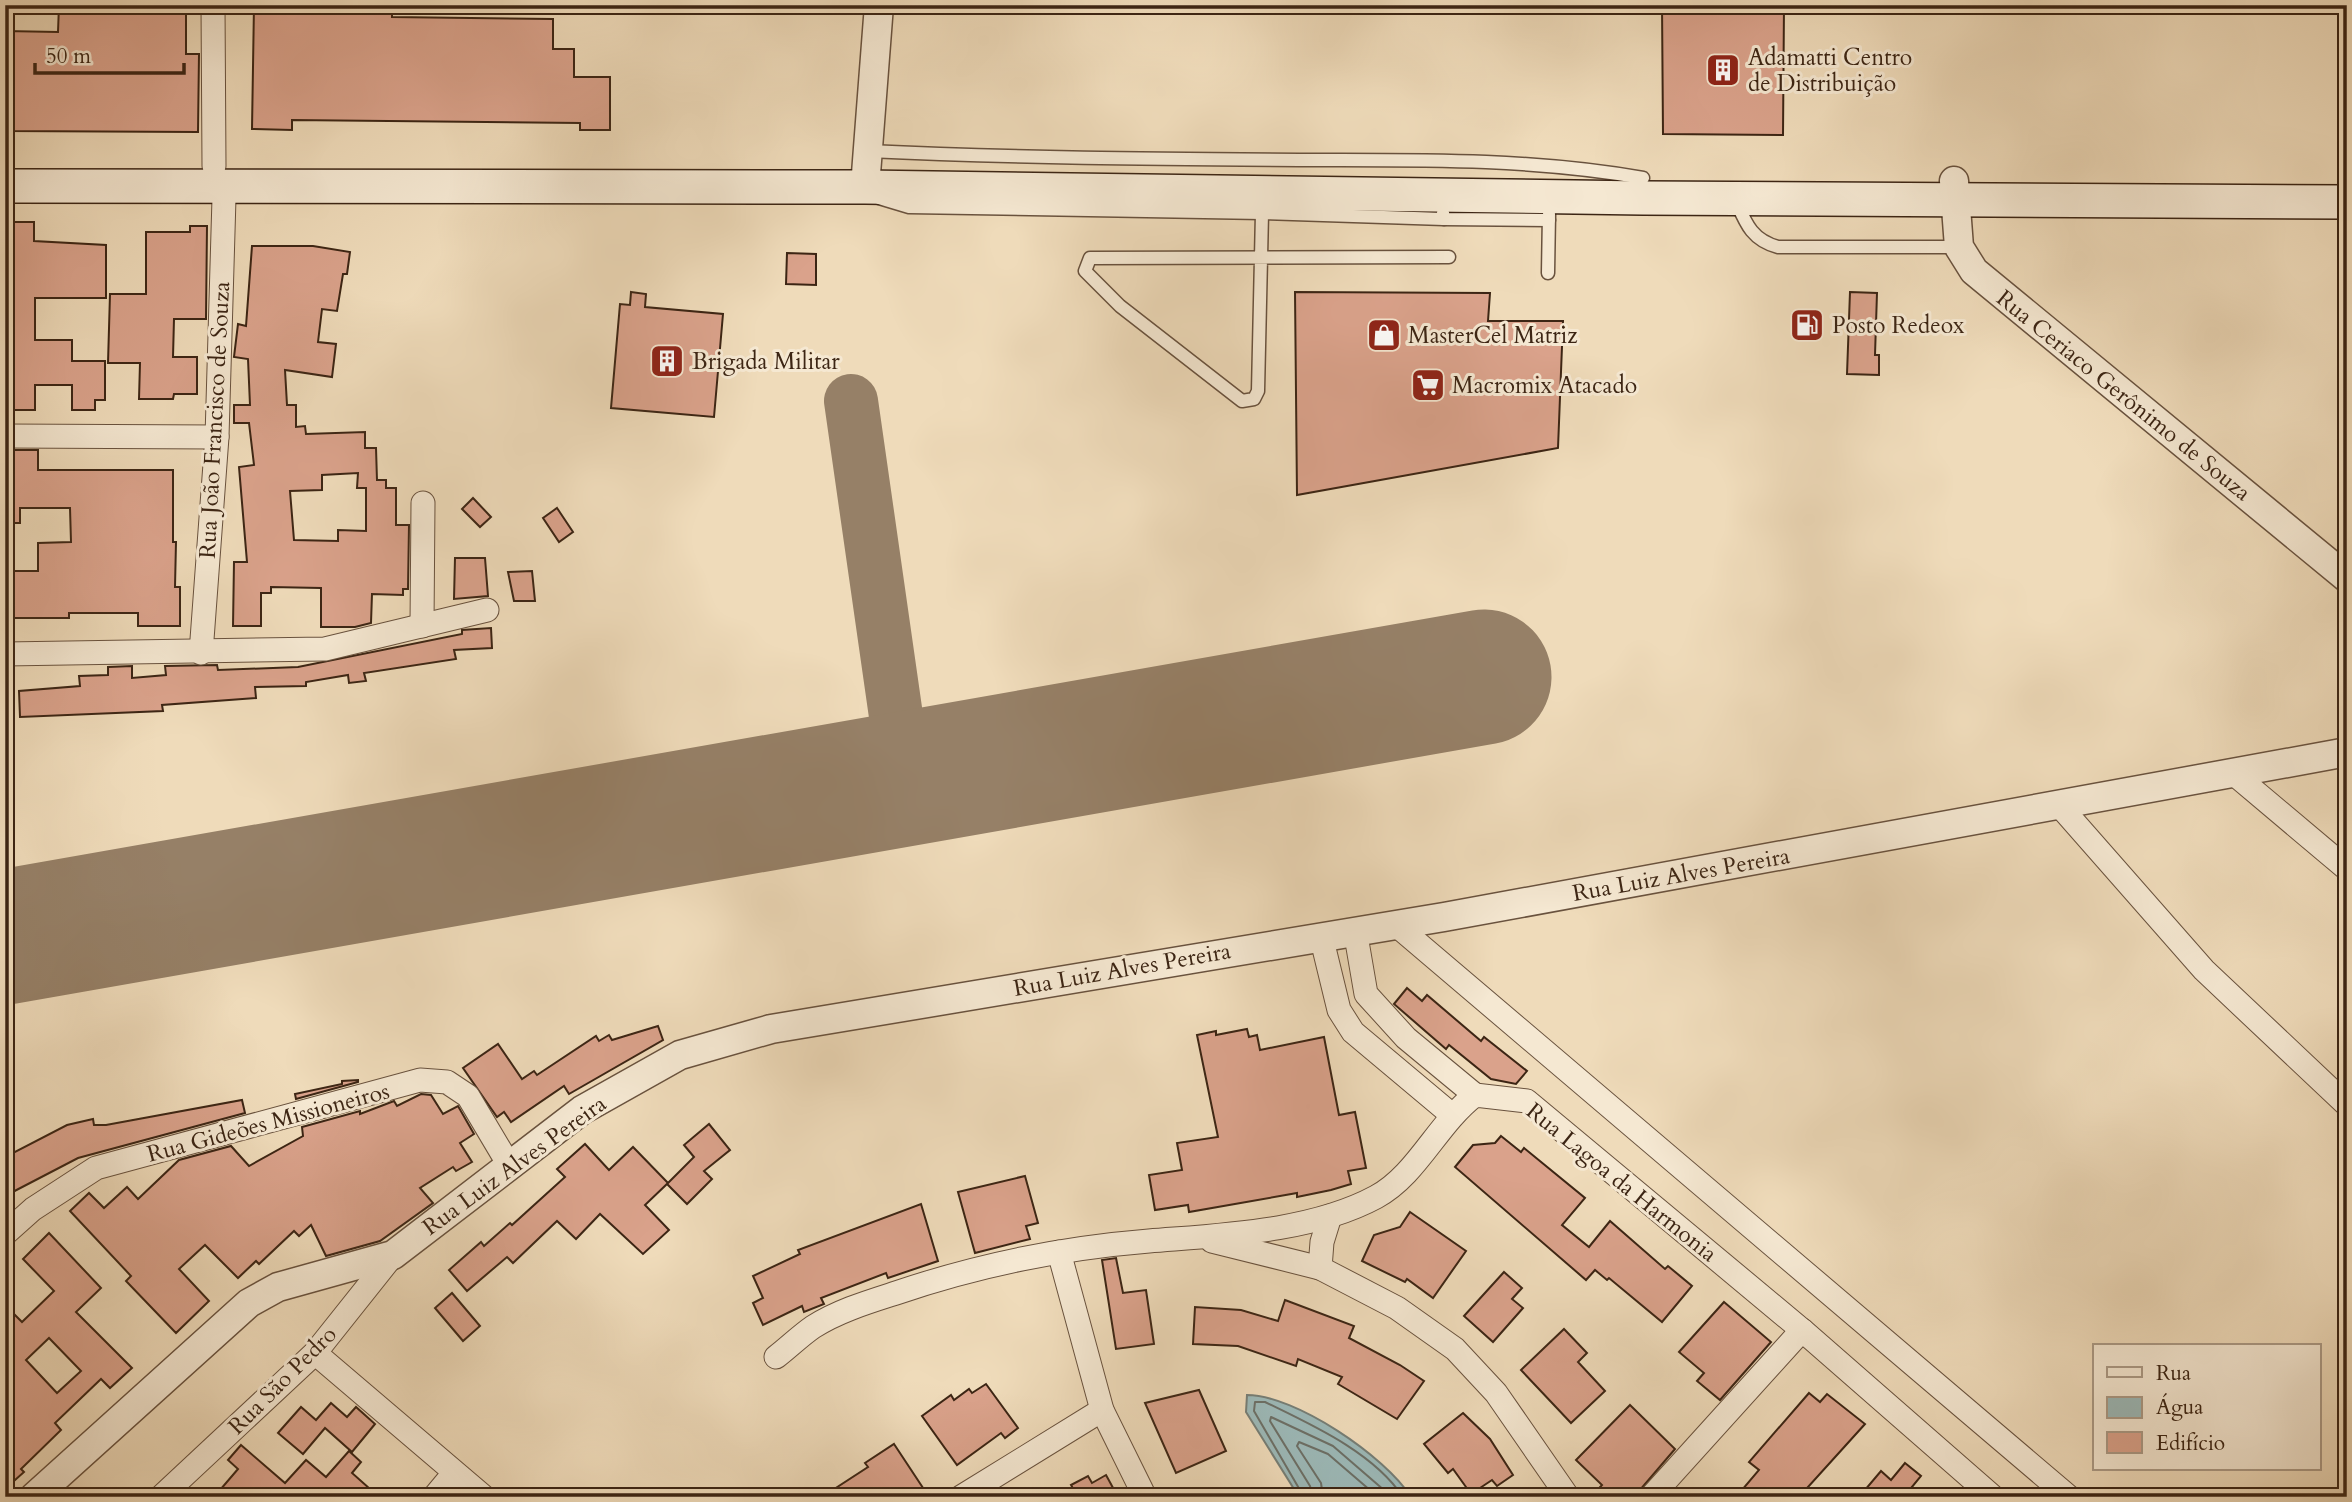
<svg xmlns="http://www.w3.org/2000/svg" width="2352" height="1502" viewBox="0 0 2352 1502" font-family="Cardo,serif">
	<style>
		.water { fill: #9cb9b8; stroke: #767e76; stroke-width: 2 }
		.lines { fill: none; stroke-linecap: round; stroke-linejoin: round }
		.shore { stroke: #6c6f66; stroke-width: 2 }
		.taxiway { stroke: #968067; stroke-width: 54 }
		.runway { stroke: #968067; stroke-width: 135 }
		.building { fill: #daa28b; stroke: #3c2514; stroke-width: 2; fill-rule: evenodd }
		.service-casing { stroke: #69523e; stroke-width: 15 }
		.minor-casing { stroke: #69523e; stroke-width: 25 }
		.tertiary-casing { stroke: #69523e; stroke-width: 31 }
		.secondary-casing { stroke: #3c2514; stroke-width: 36 }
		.service { stroke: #f5e8d2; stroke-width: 12 }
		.minor { stroke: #f5e8d2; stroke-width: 23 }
		.tertiary { stroke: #f5e8d2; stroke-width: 28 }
		.secondary { stroke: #f5e8d2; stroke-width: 33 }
		.labels { text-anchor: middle; stroke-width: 6; stroke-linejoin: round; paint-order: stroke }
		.poi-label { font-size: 23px; fill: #3c2514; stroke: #f5e8d2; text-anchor: start }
		.street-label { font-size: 23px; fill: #3c2514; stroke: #f5e8d2 }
	</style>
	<rect width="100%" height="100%" fill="#efdbba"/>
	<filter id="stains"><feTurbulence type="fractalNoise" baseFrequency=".00286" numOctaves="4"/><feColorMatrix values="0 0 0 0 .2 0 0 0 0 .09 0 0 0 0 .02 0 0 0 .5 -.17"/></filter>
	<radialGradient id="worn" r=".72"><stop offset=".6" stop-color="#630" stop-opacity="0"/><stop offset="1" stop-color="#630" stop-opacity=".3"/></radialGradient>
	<path class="water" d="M 1247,1395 C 1295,1395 1385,1456 1411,1497 L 1299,1497 L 1246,1412 Z"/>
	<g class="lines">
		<g class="shore">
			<path d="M 1304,1497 L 1254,1411 L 1255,1402 L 1265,1402 C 1312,1425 1373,1452 1403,1497"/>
			<path d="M 1313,1497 L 1310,1486 L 1270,1421 L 1271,1417 L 1333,1446 L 1392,1497"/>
			<path d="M 1323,1497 L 1321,1483 L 1297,1446 L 1299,1442 L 1328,1454 L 1378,1497"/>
		</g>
		<path class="taxiway" d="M 851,401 L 905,779"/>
		<path class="runway" d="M 5,937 L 1484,677"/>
	</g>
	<g class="building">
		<path d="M 59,5 L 186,5 L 186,54 L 199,54 L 198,132 L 5,131 L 5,31 L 58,32 Z"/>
		<path d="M 254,5 L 392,5 L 392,17 L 553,19 L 553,49 L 574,49 L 574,77 L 610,77 L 610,130 L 580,130 L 580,123 L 292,120 L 292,130 L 252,129 Z"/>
		<path d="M 1662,5 L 1784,5 L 1783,135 L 1663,134 Z"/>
		<path d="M 6,222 L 34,222 L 34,241 L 106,245 L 106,298 L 35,298 L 35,340 L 72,340 L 72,361 L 105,361 L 105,400 L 95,400 L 95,410 L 72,410 L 72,385 L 35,385 L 35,410 L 7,410 Z"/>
		<path d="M 190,226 L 207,226 L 206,319 L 174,319 L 173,357 L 197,357 L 197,394 L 174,394 L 173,399 L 139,399 L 140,363 L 108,363 L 110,294 L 146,294 L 146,232 L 190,232 Z"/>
		<path d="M 252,246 L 313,246 L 350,252 L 347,274 L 343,274 L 337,311 L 322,309 L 318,342 L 336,344 L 332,377 L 285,370 L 287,405 L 296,405 L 296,427 L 305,426 L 306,434 L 365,432 L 365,448 L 376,448 L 377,480 L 386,480 L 386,488 L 396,488 L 396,525 L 409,525 L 408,589 L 403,589 L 403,595 L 372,594 L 371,623 L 355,627 L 321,627 L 321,588 L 271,587 L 271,593 L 261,593 L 261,626 L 233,626 L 234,562 L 247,562 L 239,467 L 254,465 L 249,423 L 234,423 L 234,405 L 250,405 L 248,359 L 234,357 L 238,324 L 246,326 ZM 358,473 L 357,488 L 366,488 L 366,531 L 338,530 L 338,541 L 294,540 L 290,491 L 322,490 L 322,475 Z"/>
		<path d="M 787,253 L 816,254 L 816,285 L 786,284 Z"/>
		<path d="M 631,292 L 646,294 L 645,307 L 723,314 L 714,417 L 611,408 L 620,304 L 630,305 Z"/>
		<path d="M 1295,292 L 1490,293 L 1488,321 L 1563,321 L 1558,448 L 1297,495 Z"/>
		<path d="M 1850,292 L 1877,293 L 1875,355 L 1879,355 L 1879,375 L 1847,374 Z"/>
		<path d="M 5,450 L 38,450 L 38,470 L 173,470 L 173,542 L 176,542 L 175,587 L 180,587 L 180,626 L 138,626 L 138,613 L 69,613 L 69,618 L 5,618 L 5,578 L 9,578 L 9,571 L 38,571 L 38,543 L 71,542 L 70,508 L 20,508 L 20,523 L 5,523 Z"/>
		<path d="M 473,498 L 491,517 L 480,527 L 462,509 Z"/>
		<path d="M 557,508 L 573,532 L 559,542 L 543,518 Z"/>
		<path d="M 455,558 L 485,558 L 488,596 L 454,599 Z"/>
		<path d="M 532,571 L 535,601 L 514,601 L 508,572 Z"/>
		<path d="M 491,628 L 492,648 L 454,650 L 456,659 L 364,673 L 366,681 L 349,683 L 348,675 L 306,682 L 306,686 L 255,687 L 256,698 L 162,705 L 163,711 L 20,717 L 19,691 L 80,686 L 79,676 L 108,675 L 108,667 L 132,666 L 132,678 L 166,675 L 165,666 L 217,665 L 218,670 L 298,667 L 462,634 L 462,630 Z"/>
		<path d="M 1407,988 L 1422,1001 L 1427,995 L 1481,1041 L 1484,1037 L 1527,1071 L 1516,1084 L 1491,1079 L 1449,1045 L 1446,1049 L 1394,1004 Z"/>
		<path d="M 658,1026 L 663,1040 L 569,1094 L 564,1086 L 511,1122 L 504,1112 L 497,1117 L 463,1068 L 498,1044 L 522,1079 L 534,1071 L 537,1075 L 596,1036 L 599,1041 L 609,1035 L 612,1040 Z"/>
		<path d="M 1247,1029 L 1249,1037 L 1257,1035 L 1260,1050 L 1324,1037 L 1339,1115 L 1355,1112 L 1366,1168 L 1348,1171 L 1351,1184 L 1331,1190 L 1297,1197 L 1297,1193 L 1189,1212 L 1188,1205 L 1155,1210 L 1149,1175 L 1182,1170 L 1177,1143 L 1218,1137 L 1197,1035 L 1216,1031 L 1216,1035 Z"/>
		<path d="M 358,1080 L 358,1082 L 296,1099 L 295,1094 L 342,1084 L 342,1081 Z"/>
		<path d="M 421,1094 L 431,1095 L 443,1114 L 458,1106 L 474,1134 L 460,1143 L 472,1162 L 456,1171 L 453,1167 L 420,1188 L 433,1203 L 380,1241 L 326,1256 L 311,1225 L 299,1236 L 294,1231 L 259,1264 L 256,1261 L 238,1278 L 205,1245 L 179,1269 L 209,1301 L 176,1333 L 126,1281 L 131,1276 L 70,1211 L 89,1193 L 104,1208 L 127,1187 L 138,1199 L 179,1160 L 231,1146 L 249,1166 L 303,1136 L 302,1127 L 360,1111 L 360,1114 L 394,1101 L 397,1106 Z"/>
		<path d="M 242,1100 L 245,1113 L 78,1158 L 5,1196 L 5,1157 L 67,1125 L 93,1119 L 94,1125 L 106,1125 Z"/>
		<path d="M 709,1124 L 730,1150 L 704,1171 L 712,1179 L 687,1204 L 667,1184 L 645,1205 L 669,1230 L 643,1254 L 600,1214 L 576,1239 L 557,1221 L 513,1263 L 507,1257 L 467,1291 L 449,1270 L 481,1242 L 484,1246 L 510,1223 L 512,1225 L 565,1177 L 557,1169 L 585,1144 L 609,1170 L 633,1147 L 668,1183 L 694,1157 L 684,1145 Z"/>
		<path d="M 1501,1136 L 1521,1152 L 1524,1148 L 1585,1198 L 1562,1225 L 1589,1247 L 1610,1221 L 1665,1269 L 1668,1266 L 1692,1286 L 1662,1322 L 1609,1278 L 1607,1280 L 1595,1270 L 1586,1280 L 1455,1167 L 1473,1145 L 1495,1143 Z"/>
		<path d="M 1025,1176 L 1038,1223 L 1026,1226 L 1030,1239 L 975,1253 L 958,1192 Z"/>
		<path d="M 921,1204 L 938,1261 L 888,1278 L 886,1273 L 821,1298 L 824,1304 L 804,1312 L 802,1306 L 763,1325 L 753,1303 L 763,1298 L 753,1276 L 800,1254 L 798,1250 Z"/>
		<path d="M 1410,1212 L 1466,1251 L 1433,1298 L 1407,1279 L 1405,1282 L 1362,1261 L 1374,1235 L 1400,1227 Z"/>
		<path d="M 49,1233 L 101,1288 L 76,1312 L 132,1368 L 110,1388 L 101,1379 L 55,1423 L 61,1430 L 21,1469 L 24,1472 L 5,1489 L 5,1305 L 22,1322 L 54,1291 L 23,1259 ZM 49,1338 L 81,1371 L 57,1393 L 26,1360 Z"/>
		<path d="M 1116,1258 L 1123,1293 L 1146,1290 L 1154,1344 L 1116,1349 L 1102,1260 Z"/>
		<path d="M 1504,1272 L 1522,1288 L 1512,1299 L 1523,1308 L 1493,1342 L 1464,1316 Z"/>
		<path d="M 452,1293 L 480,1326 L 463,1341 L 435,1308 Z"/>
		<path d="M 1285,1300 L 1354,1326 L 1349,1338 L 1400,1365 L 1424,1381 L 1397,1419 L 1338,1384 L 1342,1377 L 1298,1359 L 1296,1366 L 1238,1346 L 1193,1344 L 1195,1307 L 1241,1310 L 1278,1321 Z"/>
		<path d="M 1724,1302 L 1771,1342 L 1720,1400 L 1697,1381 L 1704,1373 L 1679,1352 Z"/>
		<path d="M 1564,1329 L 1587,1353 L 1578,1362 L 1605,1391 L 1571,1423 L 1521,1370 Z"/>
		<path d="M 986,1384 L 1018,1428 L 1005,1438 L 1001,1433 L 957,1465 L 922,1416 L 951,1395 L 954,1400 L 969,1389 L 972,1393 Z"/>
		<path d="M 1199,1390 L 1226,1451 L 1176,1473 L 1145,1403 Z"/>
		<path d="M 1809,1393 L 1820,1402 L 1827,1394 L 1865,1424 L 1799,1497 L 1736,1497 L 1759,1470 L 1749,1462 Z"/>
		<path d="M 331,1403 L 347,1417 L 356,1407 L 375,1424 L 352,1452 L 325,1428 L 303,1454 L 278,1433 L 301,1407 L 316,1420 Z"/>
		<path d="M 1630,1405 L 1675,1449 L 1634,1497 L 1591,1497 L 1602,1485 L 1576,1460 Z"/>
		<path d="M 1463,1413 L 1490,1439 L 1513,1475 L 1497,1486 L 1492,1480 L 1471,1494 L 1453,1469 L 1448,1473 L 1424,1444 Z"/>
		<path d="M 894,1444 L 929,1497 L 822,1497 L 868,1467 L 865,1463 Z"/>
		<path d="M 241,1445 L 285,1483 L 306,1460 L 326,1477 L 349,1451 L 361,1462 L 352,1473 L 379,1497 L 214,1497 L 238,1469 L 228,1460 Z"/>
		<path d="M 1905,1463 L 1921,1476 L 1907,1493 L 1911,1497 L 1859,1497 L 1881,1471 L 1891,1480 Z"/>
		<path d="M 1106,1475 L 1118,1497 L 1068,1497 L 1075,1492 L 1071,1485 L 1088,1476 L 1092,1483 Z"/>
	</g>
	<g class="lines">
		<g class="service-casing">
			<g id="service">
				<path d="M 868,151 C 1012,158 1155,159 1299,160 C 1414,160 1530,158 1643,178"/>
				<path d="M 879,198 L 909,207 L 1262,213"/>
				<path d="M 1736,201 C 1746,224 1752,240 1778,247 L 1959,247"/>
				<path d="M 1443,213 L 1444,219 L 1549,220"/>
				<path d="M 1444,219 L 1262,213 L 1258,391 L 1254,399 L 1242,401 L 1120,306 L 1085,271 L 1090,258 L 1449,257"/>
				<path d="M 1548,273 L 1549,214"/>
			</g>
		</g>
		<g class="minor-casing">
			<g id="minor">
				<path d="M 213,5 L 214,166"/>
				<path d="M 5,436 L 217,437"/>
				<path d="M 422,626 L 423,503"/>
				<path d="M 201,653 L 217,437 L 224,198 L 221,188"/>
				<path d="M 5,654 L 325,649 L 487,610"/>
				<path d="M 2233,773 L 2347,869"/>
				<path d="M 2059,805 L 2204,970 L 2347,1105"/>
				<path d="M 1395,924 L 2069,1497"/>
				<path d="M 1355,930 L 1366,994 L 1406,1038 L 1475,1095"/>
				<path d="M 1321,936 L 1339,1010 L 1353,1032 L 1452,1115"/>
				<path d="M 5,1234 L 33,1209 L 96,1168 L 420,1080 L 447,1082 L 468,1096 L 509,1165"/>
				<path d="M 1212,1241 L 1320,1268 L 1397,1308 L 1455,1349 L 1496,1393 L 1568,1497"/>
				<path d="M 1059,1252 L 1102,1410 L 1145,1497"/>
				<path d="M 1320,1268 L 1322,1242 L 1330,1216"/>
				<path d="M 315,1353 L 484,1497"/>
				<path d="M 776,1357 C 789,1347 800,1336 813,1327 C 838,1311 868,1302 896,1293 C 978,1265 1062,1248 1149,1241 C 1221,1235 1311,1232 1376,1197 C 1417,1175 1437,1124 1475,1095 L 1527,1101 L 1802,1330 L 1993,1497"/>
				<path d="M 161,1497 L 315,1353 L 393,1255"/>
				<path d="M 434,1497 L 454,1473"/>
				<path d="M 961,1497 L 1102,1410"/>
				<path d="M 1651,1497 L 1802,1330"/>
			</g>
		</g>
		<g class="tertiary-casing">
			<g id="tertiary">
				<path d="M 1954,181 L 1959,247 L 1974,271 L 2347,578"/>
				<path d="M 865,187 L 879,5"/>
				<path d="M 34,1497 L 249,1303 L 278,1287 L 393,1255 L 582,1110 L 680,1055 L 771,1029 L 1444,917 L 2347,752"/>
			</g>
		</g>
		<g class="secondary-casing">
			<path id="secondary" d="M 5,186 L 865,187 L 1643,198 L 2347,202"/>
		</g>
		<use href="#service" class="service"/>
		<use href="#minor" class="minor"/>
		<use href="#tertiary" class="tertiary"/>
		<use href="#secondary" class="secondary"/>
	</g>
	<defs>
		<g id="building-square" transform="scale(1.75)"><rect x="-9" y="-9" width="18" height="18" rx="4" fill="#8f2418" stroke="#f5e8d2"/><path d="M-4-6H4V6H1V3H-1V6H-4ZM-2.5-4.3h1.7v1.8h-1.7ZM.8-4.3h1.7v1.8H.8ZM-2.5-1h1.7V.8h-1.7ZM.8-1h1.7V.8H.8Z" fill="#fff"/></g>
		<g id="fuel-square" transform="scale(1.75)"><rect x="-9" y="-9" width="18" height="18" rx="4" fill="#8f2418" stroke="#f5e8d2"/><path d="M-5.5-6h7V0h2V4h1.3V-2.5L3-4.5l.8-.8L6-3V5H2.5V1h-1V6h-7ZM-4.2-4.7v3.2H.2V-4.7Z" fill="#fff"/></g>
		<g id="shop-square" transform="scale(1.75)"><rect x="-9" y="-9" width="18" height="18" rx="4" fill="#8f2418" stroke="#f5e8d2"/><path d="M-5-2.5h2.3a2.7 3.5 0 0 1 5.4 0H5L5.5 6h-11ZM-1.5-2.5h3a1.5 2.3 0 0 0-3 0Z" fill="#fff"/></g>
		<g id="supermarket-square" transform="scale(1.75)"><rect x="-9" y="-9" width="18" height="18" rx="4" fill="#8f2418" stroke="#f5e8d2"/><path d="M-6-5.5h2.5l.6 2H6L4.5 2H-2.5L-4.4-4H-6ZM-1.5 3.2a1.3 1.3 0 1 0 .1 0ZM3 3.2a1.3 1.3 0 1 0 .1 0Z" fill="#fff"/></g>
	</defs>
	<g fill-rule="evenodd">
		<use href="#building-square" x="1723" y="70"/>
		<use href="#fuel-square" x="1807" y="325"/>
		<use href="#shop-square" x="1384" y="335"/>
		<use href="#building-square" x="667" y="361"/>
		<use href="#supermarket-square" x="1428" y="385"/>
	</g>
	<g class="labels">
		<g class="poi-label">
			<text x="1748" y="65">Adamatti Centro<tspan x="1748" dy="26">de Distribuição</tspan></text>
			<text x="1832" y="333">Posto Redeox</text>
			<text x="1408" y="343">MasterCel Matriz</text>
			<text x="692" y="369">Brigada Militar</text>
			<text x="1452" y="393">Macromix Atacado</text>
		</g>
		<g class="street-label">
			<text transform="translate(2124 395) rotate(39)" y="8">Rua Ceriaco Gerônimo de Souza</text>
			<text transform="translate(214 420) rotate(-87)" y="8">Rua João Francisco de Souza</text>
			<text transform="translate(1681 874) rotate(-10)" y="8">Rua Luiz Alves Pereira</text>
			<text transform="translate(1122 969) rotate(-10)" y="8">Rua Luiz Alves Pereira</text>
			<text transform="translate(268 1122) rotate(-15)" y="8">Rua Gideões Missioneiros</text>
			<text transform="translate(514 1165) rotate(-36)" y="8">Rua Luiz Alves Pereira</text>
			<text transform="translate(1622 1182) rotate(39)" y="8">Rua Lagoa da Harmonia</text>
			<text transform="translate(282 1380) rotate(-45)" y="8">Rua São Pedro</text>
		</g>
	</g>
	<rect width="2352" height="1502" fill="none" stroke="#efdbba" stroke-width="28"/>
	<rect x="7" y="7" width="2338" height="1488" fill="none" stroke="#3c2514" stroke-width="3.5"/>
	<rect x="14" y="14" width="2324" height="1474" fill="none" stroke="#3c2514" stroke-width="2"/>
	<rect x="2093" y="1344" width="228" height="126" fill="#f5e8d2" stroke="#ab9a86" stroke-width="2"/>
	<rect x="2107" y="1367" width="35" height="10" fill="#f5e8d2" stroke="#ab9a86" stroke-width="2"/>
	<text x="2156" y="1380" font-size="21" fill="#3c2514">Rua</text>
	<rect x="2107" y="1397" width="35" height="21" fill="#9cb9b8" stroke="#ab9a86" stroke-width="2"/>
	<text x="2156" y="1414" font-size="21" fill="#3c2514">Água</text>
	<rect x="2107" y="1432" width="35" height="21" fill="#daa28b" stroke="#ab9a86" stroke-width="2"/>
	<text x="2156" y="1450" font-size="21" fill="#3c2514">Edifício</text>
	<path d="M35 63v10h149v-10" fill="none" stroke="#3c2514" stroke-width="3.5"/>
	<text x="46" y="63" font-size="21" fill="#3c2514" stroke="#f5e8d2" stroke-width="5" paint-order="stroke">50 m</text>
	<rect width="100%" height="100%" filter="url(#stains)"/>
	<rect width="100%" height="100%" fill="url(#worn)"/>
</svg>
